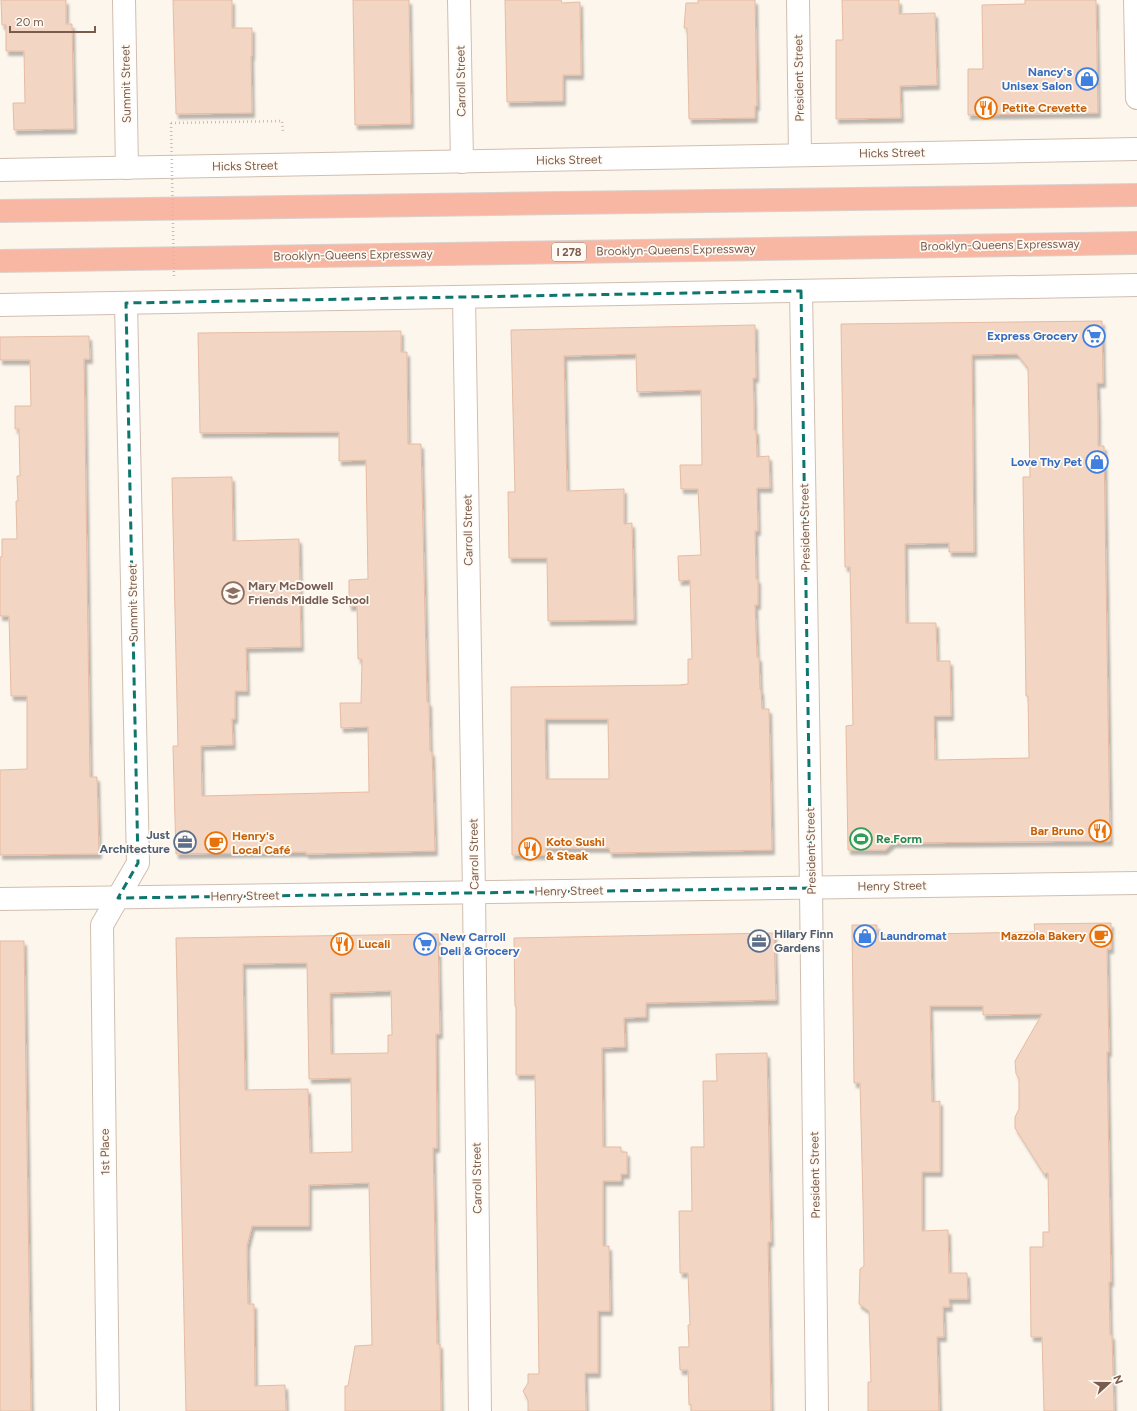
<svg xmlns="http://www.w3.org/2000/svg" width="1137" height="1411" viewBox="0 0 1137 1411" font-family="Figtree,sans-serif">
	<style>
		.building { fill: #f3d5c3; stroke: #e6bba3; fill-rule: evenodd; filter: url(#shadow) }
		.lines { fill: none; stroke-linecap: round; stroke-linejoin: round }
		.minor-casing { stroke: #d1beb0; stroke-width: 24 }
		.highway-casing { stroke: #dad1cd; stroke-width: 24 }
		.path { stroke: #d9b8a5; stroke-width: 2.5; stroke-dasharray: 1 3; stroke-linecap: butt }
		.minor { stroke: #fff; stroke-width: 22 }
		.highway { stroke: #f7b7a3; stroke-width: 22 }
		.path-bridge { stroke: #d9b8a5; stroke-width: 2.5; stroke-dasharray: 1 3; stroke-linecap: butt }
		.marked { fill: none; stroke: #0f766e; stroke-width: 3; stroke-dasharray: 8 5; stroke-linejoin: round }
		.labels { text-anchor: middle; stroke-width: 3.5; stroke-linejoin: round; paint-order: stroke }
		.shield { fill: #fffaf3; stroke: #a28b7f; stroke-width: 1 }
		.shield-label { font-size: 11px; font-weight: bold; fill: #7a5c4d }
		.shop-label { font-size: 12px; font-weight: bold; fill: #366cbe; stroke: #fffaf3; text-anchor: end }
		.street-label { font-size: 12px; fill: #7a5c4d; stroke: #fffaf3 }
		.food-label { font-size: 12px; font-weight: bold; fill: #c56008; stroke: #fffaf3; text-anchor: start }
		.education-label { font-size: 12px; font-weight: bold; fill: #785e54; stroke: #fffaf3; text-anchor: start }
		.service-label { font-size: 12px; font-weight: bold; fill: #4e5e75; stroke: #fffaf3; text-anchor: end }
		.leisure-label { font-size: 12px; font-weight: bold; fill: #27864d; stroke: #fffaf3; text-anchor: start }
	</style>
	<defs>
		<filter id="shadow"><feDropShadow dx="2.5" dy="4.5" stdDeviation="1" flood-color="#0004"/></filter>
	</defs>
	<rect width="100%" height="100%" fill="#fdf6ec"/>
	<g class="building">
		<path d="M 1,0 L 66,0 L 66,24 L 72,24 L 74,129 L 14,130 L 13,103 L 25,103 L 24,51 L 6,51 L 6,25 L 2,25 Z"/>
		<path d="M 173,0 L 232,0 L 232,28 L 252,28 L 252,56 L 251,56 L 252,113 L 176,114 Z"/>
		<path d="M 353,0 L 409,0 L 411,124 L 355,125 Z"/>
		<path d="M 505,0 L 561,0 L 562,3 L 580,2 L 581,75 L 563,75 L 563,101 L 507,102 Z"/>
		<path d="M 698,0 L 755,0 L 757,106 L 755,106 L 755,118 L 689,119 L 687,28 L 684,28 L 686,3 L 698,3 Z"/>
		<path d="M 842,0 L 899,0 L 899,14 L 935,13 L 937,85 L 900,86 L 901,118 L 836,119 L 836,40 L 843,40 Z"/>
		<path d="M 1025,0 L 1096,0 L 1098,113 L 968,115 L 968,69 L 983,69 L 982,5 L 1025,4 Z"/>
		<path d="M 1102,321 L 1103,383 L 1097,383 L 1098,415 L 1098,446 L 1104,446 L 1110,841 L 893,843 L 885,850 L 848,850 L 846,726 L 853,725 L 850,567 L 845,567 L 841,324 ZM 1017,354 L 1028,368 L 1030,477 L 1023,477 L 1026,696 L 1028,696 L 1029,758 L 935,760 L 934,716 L 951,716 L 950,661 L 937,661 L 936,623 L 906,623 L 905,544 L 949,543 L 949,552 L 974,552 L 972,355 Z"/>
		<path d="M 755,325 L 756,378 L 753,378 L 754,404 L 754,430 L 756,430 L 757,457 L 769,456 L 770,488 L 757,488 L 758,531 L 755,531 L 756,579 L 758,579 L 758,605 L 755,605 L 757,657 L 759,657 L 760,689 L 761,690 L 762,709 L 769,709 L 772,850 L 610,853 L 609,848 L 546,848 L 546,855 L 512,855 L 511,687 L 680,685 L 688,684 L 688,659 L 692,659 L 690,580 L 679,581 L 678,556 L 701,555 L 698,489 L 681,489 L 680,465 L 702,465 L 701,390 L 637,392 L 636,354 L 564,356 L 567,491 L 624,489 L 624,524 L 632,523 L 634,620 L 548,621 L 547,558 L 509,558 L 508,492 L 515,492 L 511,330 ZM 545,719 L 608,719 L 609,779 L 546,779 Z"/>
		<path d="M 401,331 L 401,352 L 407,352 L 408,444 L 421,444 L 427,702 L 429,702 L 430,751 L 432,752 L 435,851 L 306,854 L 306,852 L 176,854 L 173,746 L 178,746 L 172,478 L 232,477 L 233,541 L 299,539 L 301,647 L 246,648 L 247,691 L 235,691 L 235,719 L 232,719 L 233,745 L 201,746 L 202,796 L 369,792 L 368,727 L 341,728 L 340,703 L 361,703 L 362,659 L 358,659 L 357,606 L 349,606 L 349,580 L 368,579 L 366,460 L 339,461 L 339,432 L 200,433 L 198,333 Z"/>
		<path d="M 89,336 L 90,359 L 84,359 L 90,777 L 97,777 L 99,854 L 0,855 L 0,770 L 27,769 L 27,696 L 11,696 L 9,616 L 0,616 L 0,557 L 2,557 L 2,539 L 17,539 L 16,501 L 18,501 L 17,476 L 20,476 L 19,429 L 15,429 L 15,406 L 31,406 L 30,360 L 0,360 L 0,337 Z"/>
		<path d="M 1111,923 L 1111,949 L 1107,949 L 1109,1052 L 1107,1052 L 1111,1282 L 1109,1282 L 1110,1335 L 1112,1335 L 1114,1411 L 1044,1411 L 1042,1337 L 1031,1337 L 1030,1247 L 1043,1247 L 1043,1232 L 1049,1232 L 1048,1173 L 1044,1174 L 1015,1128 L 1015,1117 L 1019,1109 L 1019,1078 L 1016,1074 L 1015,1061 L 1042,1014 L 983,1015 L 983,1006 L 930,1006 L 932,1102 L 940,1101 L 940,1172 L 922,1172 L 922,1231 L 948,1230 L 949,1273 L 967,1273 L 968,1299 L 949,1299 L 950,1307 L 943,1307 L 944,1337 L 937,1337 L 939,1411 L 868,1411 L 868,1382 L 871,1382 L 869,1311 L 859,1304 L 860,1269 L 864,1266 L 863,1202 L 860,1083 L 854,1083 L 852,925 L 877,925 L 877,935 L 1035,932 L 1034,924 Z"/>
		<path d="M 774,933 L 776,1000 L 646,1003 L 646,1017 L 624,1018 L 625,1047 L 602,1048 L 603,1147 L 621,1147 L 621,1152 L 627,1152 L 627,1174 L 621,1174 L 621,1181 L 603,1181 L 603,1246 L 609,1246 L 610,1311 L 598,1311 L 598,1373 L 585,1373 L 586,1411 L 528,1411 L 528,1400 L 523,1391 L 528,1383 L 528,1374 L 539,1374 L 535,1075 L 516,1075 L 516,1006 L 515,1006 L 514,938 Z"/>
		<path d="M 438,934 L 440,1034 L 436,1034 L 437,1148 L 433,1148 L 437,1344 L 440,1344 L 441,1411 L 345,1411 L 345,1386 L 348,1386 L 355,1346 L 372,1345 L 369,1183 L 309,1185 L 309,1226 L 252,1226 L 247,1246 L 247,1254 L 248,1304 L 254,1304 L 255,1386 L 285,1385 L 286,1411 L 186,1411 L 176,938 ZM 307,963 L 309,1079 L 351,1078 L 352,1152 L 310,1153 L 308,1089 L 245,1090 L 243,964 ZM 391,991 L 392,1035 L 388,1035 L 388,1053 L 331,1054 L 330,993 Z"/>
		<path d="M 0,941 L 24,941 L 31,1411 L 0,1411 Z"/>
		<path d="M 767,1053 L 771,1242 L 768,1242 L 771,1411 L 691,1411 L 691,1404 L 689,1405 L 688,1370 L 680,1370 L 679,1347 L 689,1347 L 688,1325 L 690,1325 L 688,1273 L 680,1273 L 679,1211 L 692,1211 L 691,1147 L 704,1147 L 703,1081 L 717,1081 L 716,1054 Z"/>
	</g>
	<g class="lines">
		<g class="minor-casing">
			<g id="minor">
				<path d="M 124,0 L 127,168"/>
				<path d="M 459,0 L 462,162"/>
				<path d="M 798,0 L 800,155"/>
				<path d="M 1135,0 L 1137,98"/>
				<path d="M 0,170 L 1137,149"/>
				<path d="M 801,291 L 811,888 L 817,1411"/>
				<path d="M 464,297 L 474,893 L 480,1411"/>
				<path d="M 0,305 L 1137,285"/>
				<path d="M 0,899 L 1137,883"/>
				<path d="M 108,1411 L 102,925 L 138,863 L 126,303"/>
			</g>
		</g>
		<g class="highway-casing">
			<g id="highway">
				<path d="M 0,211 L 1137,195"/>
				<path d="M 0,261 L 1137,243"/>
			</g>
		</g>
		<path class="path" d="M 171,123 L 282,121 L 283,132"/>
		<use href="#minor" class="minor"/>
		<use href="#highway" class="highway"/>
		<path class="path-bridge" d="M 171,123 L 174,279"/>
	</g>
	<path class="marked" d="M 801,291 L 811,888 L 118,898 L 138,863 L 126,303 Z"/>
	<defs>
		<g id="shop-ring" transform="scale(1.15)"><circle r="9.5" fill="#fffaf3" stroke="#3f7fe0" stroke-width="1.5"/><path d="M-5-2.5h2.3a2.7 3.5 0 0 1 5.4 0H5L5.5 6h-11ZM-1.5-2.5h3a1.5 2.3 0 0 0-3 0Z" fill="#3f7fe0"/></g>
		<g id="restaurant-ring" transform="scale(1.15)"><circle r="9.5" fill="#fffaf3" stroke="#e8710a" stroke-width="1.5"/><path d="M-5-6h1v4h1v-4h1v4h1v-4h1v5L-1.5 .5V6h-2V.5L-5-1ZM5-6V6H3V1.5H1.5Q1.5-4 5-6Z" fill="#e8710a"/></g>
		<g id="supermarket-ring" transform="scale(1.15)"><circle r="9.5" fill="#fffaf3" stroke="#3f7fe0" stroke-width="1.5"/><path d="M-6-5.5h2.5l.6 2H6L4.5 2H-2.5L-4.4-4H-6ZM-1.5 3.2a1.3 1.3 0 1 0 .1 0ZM3 3.2a1.3 1.3 0 1 0 .1 0Z" fill="#3f7fe0"/></g>
		<g id="school-ring" transform="scale(1.15)"><circle r="9.5" fill="#fffaf3" stroke="#8d6e63" stroke-width="1.5"/><path d="M0-5L7-2L0 1L-7-2ZM-4 1L0 2.5L4 1V4Q0 6-4 4Z" fill="#8d6e63"/></g>
		<g id="stadium-ring" transform="scale(1.15)"><circle r="9.5" fill="#fffaf3" stroke="#2e9e5b" stroke-width="1.5"/><path d="M0-5a6.5 5 0 1 0 0 10a6.5 5 0 1 0 0-10ZM-3.5-1.8h7v3.6h-7Z" fill="#2e9e5b"/></g>
		<g id="office-ring" transform="scale(1.15)"><circle r="9.5" fill="#fffaf3" stroke="#5c6f8a" stroke-width="1.5"/><path d="M-6-3h4V-5.5h4V-3h4V5H-6ZM-1-4.5V-3h2v-1.5ZM-6 0V1H6V0Z" fill="#5c6f8a"/></g>
		<g id="cafe-ring" transform="scale(1.15)"><circle r="9.5" fill="#fffaf3" stroke="#e8710a" stroke-width="1.5"/><path d="M-5.5-4.5H6V0H3Q3 3.5 0 3.5H-2.5Q-5.5 3.5-5.5 0ZM3-3.2v2h1.7v-2ZM-6 4.5H4V6H-6Z" fill="#e8710a"/></g>
	</defs>
	<g fill-rule="evenodd">
		<use href="#shop-ring" x="1087" y="79"/>
		<use href="#restaurant-ring" x="986" y="108"/>
		<use href="#supermarket-ring" x="1094" y="336"/>
		<use href="#shop-ring" x="1097" y="462"/>
		<use href="#school-ring" x="233" y="593"/>
		<use href="#restaurant-ring" x="1100" y="831"/>
		<use href="#stadium-ring" x="861" y="839"/>
		<use href="#office-ring" x="185" y="842"/>
		<use href="#cafe-ring" x="216" y="843"/>
		<use href="#restaurant-ring" x="530" y="849"/>
		<use href="#shop-ring" x="865" y="936"/>
		<use href="#cafe-ring" x="1101" y="936"/>
		<use href="#office-ring" x="759" y="941"/>
		<use href="#restaurant-ring" x="342" y="944"/>
		<use href="#supermarket-ring" x="425" y="944"/>
	</g>
	<g class="labels">
		<rect class="shield" x="552" y="243" width="34" height="18" rx="3"/>
		<g class="shield-label">
			<text x="569" y="256">I 278</text>
		</g>
		<g class="shop-label">
			<text x="1072" y="76">Nancy's<tspan x="1072" dy="14">Unisex Salon</tspan></text>
			<text x="1078" y="340">Express Grocery</text>
			<text x="1082" y="466">Love Thy Pet</text>
			<text x="880" y="940" text-anchor="start">Laundromat</text>
			<text x="440" y="941" text-anchor="start">New Carroll<tspan x="440" dy="14">Deli &amp; Grocery</tspan></text>
		</g>
		<g class="street-label">
			<text transform="translate(799 78) rotate(-91)" y="4">President Street</text>
			<text transform="translate(461 81) rotate(-91)" y="4">Carroll Street</text>
			<text transform="translate(126 84) rotate(-91)" y="4">Summit Street</text>
			<text transform="translate(892 153) rotate(-1)" y="4">Hicks Street</text>
			<text transform="translate(569 160) rotate(-1)" y="4">Hicks Street</text>
			<text transform="translate(245 166) rotate(-1)" y="4">Hicks Street</text>
			<text transform="translate(1000 245) rotate(-1)" y="4">Brooklyn-Queens Expressway</text>
			<text transform="translate(676 250) rotate(-1)" y="4">Brooklyn-Queens Expressway</text>
			<text transform="translate(353 255) rotate(-1)" y="4">Brooklyn-Queens Expressway</text>
			<text transform="translate(805 527) rotate(-91)" y="4">President Street</text>
			<text transform="translate(468 530) rotate(-91)" y="4">Carroll Street</text>
			<text transform="translate(133 603) rotate(-91)" y="4">Summit Street</text>
			<text transform="translate(811 851) rotate(-91)" y="4">President Street</text>
			<text transform="translate(474 854) rotate(-91)" y="4">Carroll Street</text>
			<text transform="translate(892 886) rotate(-1)" y="4">Henry Street</text>
			<text transform="translate(569 891) rotate(-1)" y="4">Henry Street</text>
			<text transform="translate(245 896) rotate(-1)" y="4">Henry Street</text>
			<text transform="translate(105 1152) rotate(-91)" y="4">1st Place</text>
			<text transform="translate(815 1175) rotate(-91)" y="4">President Street</text>
			<text transform="translate(477 1178) rotate(-91)" y="4">Carroll Street</text>
		</g>
		<g class="food-label">
			<text x="1002" y="112">Petite Crevette</text>
			<text x="1084" y="835" text-anchor="end">Bar Bruno</text>
			<text x="232" y="840">Henry's<tspan x="232" dy="14">Local Café</tspan></text>
			<text x="546" y="846">Koto Sushi<tspan x="546" dy="14">&amp; Steak</tspan></text>
			<text x="1086" y="940" text-anchor="end">Mazzola Bakery</text>
			<text x="358" y="948">Lucali</text>
		</g>
		<g class="education-label">
			<text x="248" y="590">Mary McDowell<tspan x="248" dy="14">Friends Middle School</tspan></text>
		</g>
		<g class="service-label">
			<text x="170" y="839">Just<tspan x="170" dy="14">Architecture</tspan></text>
			<text x="774" y="938" text-anchor="start">Hilary Finn<tspan x="774" dy="14">Gardens</tspan></text>
		</g>
		<g class="leisure-label">
			<text x="876" y="843">Re.Form</text>
		</g>
	</g>
	<g transform="translate(1109 1383) rotate(69)" stroke="#fffaf3" stroke-width="3" paint-order="stroke">
	<path d="M0-3L7 15L0 10L-7 15Z" fill="#7a5c4d"/>
	<text y="-6" font-size="11" font-weight="bold" text-anchor="middle" fill="#7a5c4d">N</text>
	</g>
	<path d="M10 26v6h85v-6" fill="none" stroke="#7a5c4d" stroke-width="2"/>
	<text x="16" y="26" font-size="12" fill="#7a5c4d" stroke="#fffaf3" stroke-width="3" paint-order="stroke">20 m</text>
</svg>
